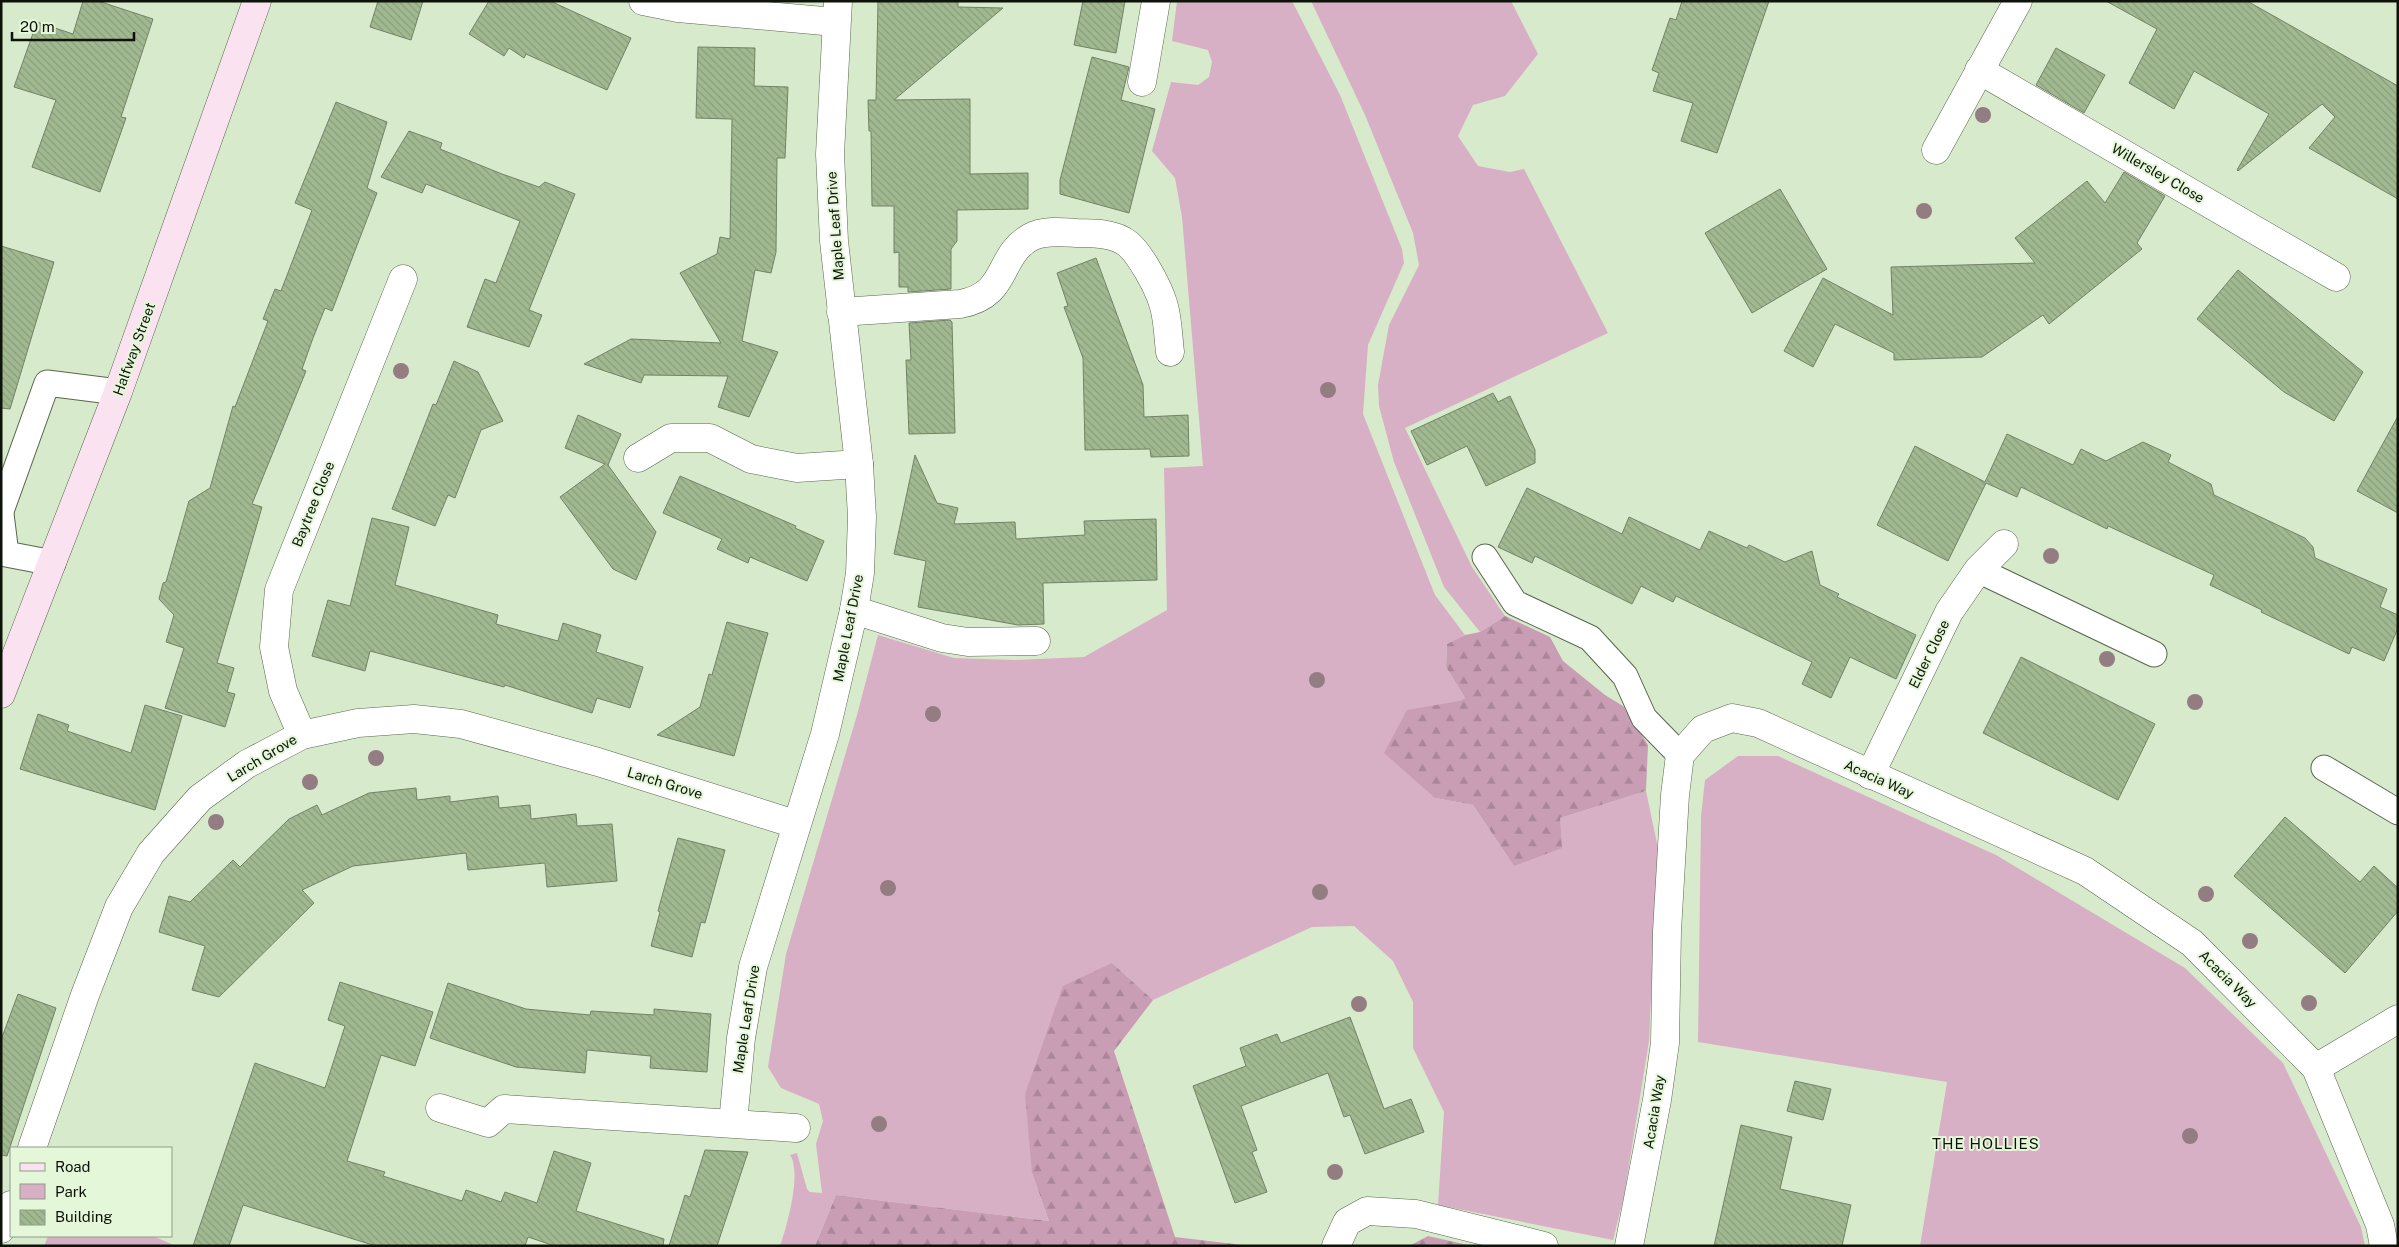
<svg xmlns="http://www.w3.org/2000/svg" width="2399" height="1247" viewBox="0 0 2399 1247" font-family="'Public Sans',sans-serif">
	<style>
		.green { fill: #d8b0c5 }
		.forest { fill: url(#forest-firs) }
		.building { fill: url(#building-back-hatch); stroke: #728267 }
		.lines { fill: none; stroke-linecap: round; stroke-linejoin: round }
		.service-casing { stroke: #58674d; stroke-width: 27 }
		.minor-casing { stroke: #58674d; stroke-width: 29 }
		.secondary-casing { stroke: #58674d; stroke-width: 29 }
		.service { stroke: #fff; stroke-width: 25 }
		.minor { stroke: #fff; stroke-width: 28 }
		.secondary { stroke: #fbe2f0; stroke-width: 28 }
		.tree { fill: #937d82 }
		.labels { text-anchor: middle; stroke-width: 4; stroke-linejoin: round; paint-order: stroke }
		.street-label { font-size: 14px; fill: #0d1309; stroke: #e5f7d9 }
		.neighbourhood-label { font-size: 15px; letter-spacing: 1px; fill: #0d1309; stroke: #e5f7d9 }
	</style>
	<defs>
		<pattern id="forest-firs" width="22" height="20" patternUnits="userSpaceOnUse" patternTransform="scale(1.25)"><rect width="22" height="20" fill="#c99db4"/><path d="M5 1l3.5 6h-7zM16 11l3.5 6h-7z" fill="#ab8699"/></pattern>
		<pattern id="building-back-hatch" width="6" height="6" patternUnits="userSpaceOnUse" patternTransform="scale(1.25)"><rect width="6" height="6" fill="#a1b991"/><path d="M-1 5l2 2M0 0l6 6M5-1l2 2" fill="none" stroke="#899e7c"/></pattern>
	</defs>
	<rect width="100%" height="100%" fill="#d8eacc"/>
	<g class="green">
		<path d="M 1177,1 L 1292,1 L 1340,95 L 1402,249 L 1404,263 L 1368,345 L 1363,414 L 1435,595 L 1465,635 L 1447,644 L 1446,667 L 1465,698 L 1459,701 L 1435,798 L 1473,805 L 1514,866 L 1560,818 L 1646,791 L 1658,848 L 1649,1041 L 1624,1196 L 1613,1240 L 1438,1205 L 1444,1112 L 1413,1048 L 1413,1002 L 1393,961 L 1354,926 L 1312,927 L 1153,1000 L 1112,963 L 1032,1173 L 1049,1221 L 836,1195 L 815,1246 L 780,1246 C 787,1227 802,1172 790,1155 L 797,1153 L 807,1189 L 810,1192 L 822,1193 L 816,1144 L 823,1121 L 819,1104 L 781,1088 L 768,1067 L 786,954 L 857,715 L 878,635 L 954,658 L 1014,660 L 1084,657 L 1167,610 L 1164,468 L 1203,466 L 1182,217 L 1175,178 L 1152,151 L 1171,82 L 1198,85 L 1209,77 L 1212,62 L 1208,50 L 1172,41 Z"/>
		<path d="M 1311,1 L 1511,1 L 1538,54 L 1505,96 L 1473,105 L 1458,136 L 1478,166 L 1510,172 L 1524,169 L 1608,333 L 1405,428 L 1472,567 L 1505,616 L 1480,632 L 1444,587 L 1394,462 L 1379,406 L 1378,385 L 1389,325 L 1419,265 L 1413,233 L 1365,115 Z"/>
		<path d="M 1738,756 L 1778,756 L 1996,855 L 2185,968 L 2283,1063 L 2361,1227 L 2365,1246 L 1920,1246 L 1947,1082 L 1698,1042 L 1701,816 L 1705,780 Z"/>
		<path d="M 48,1236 L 153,1236 L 176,1246 L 44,1246 Z"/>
	</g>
	<g class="forest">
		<path d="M 1505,616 L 1550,637 L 1563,661 L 1605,695 L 1623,706 L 1648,745 L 1646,791 L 1560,818 L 1562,848 L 1514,866 L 1473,805 L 1435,798 L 1384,753 L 1407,710 L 1459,701 L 1465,698 L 1446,667 L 1447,644 L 1465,635 L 1480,632 Z"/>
		<path d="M 1112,963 L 1153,1000 L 1114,1051 L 1175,1237 L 1251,1246 L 815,1246 L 836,1195 L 1049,1221 L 1032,1173 L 1025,1094 L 1063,986 Z"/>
		<path d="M 1428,1236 L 1472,1246 L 1409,1246 Z"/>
	</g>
	<g class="building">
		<path d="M 83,1 L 98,1 L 153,19 L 121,117 L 126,118 L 100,192 L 32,167 L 56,100 L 14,87 L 37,22 L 73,34 Z"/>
		<path d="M 378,1 L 423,1 L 411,40 L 370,27 Z"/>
		<path d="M 489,1 L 550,1 L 631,38 L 607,90 L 526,54 L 524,58 L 509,48 L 504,56 L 469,34 Z"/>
		<path d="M 878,1 L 958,1 L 958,7 L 1003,8 L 894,100 L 970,99 L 970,174 L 1028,173 L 1028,209 L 957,210 L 957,241 L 951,249 L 951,289 L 908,292 L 908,287 L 899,287 L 899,252 L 894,253 L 894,206 L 872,206 L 871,131 L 869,131 L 868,100 L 876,100 Z"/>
		<path d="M 1083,1 L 1125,1 L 1116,53 L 1074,45 Z"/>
		<path d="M 1682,1 L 1769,1 L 1717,153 L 1681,141 L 1693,103 L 1653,91 L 1659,73 L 1652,70 L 1670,18 L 1676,20 Z"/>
		<path d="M 2106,1 L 2247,1 L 2398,86 L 2398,199 L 2309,148 L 2335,117 L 2322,104 L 2238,171 L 2237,170 L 2269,114 L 2194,71 L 2174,109 L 2129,83 L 2157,29 Z"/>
		<path d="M 698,47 L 755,48 L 754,86 L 788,87 L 785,158 L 777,158 L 776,252 L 771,273 L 755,270 L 742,341 L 778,352 L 749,417 L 718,407 L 728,376 L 644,375 L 641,383 L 584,364 L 631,339 L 721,343 L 680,273 L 717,254 L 720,237 L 730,239 L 732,119 L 696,118 Z"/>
		<path d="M 2056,48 L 2105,75 L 2084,113 L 2036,85 Z"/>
		<path d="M 1092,57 L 1129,67 L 1121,100 L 1155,109 L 1129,213 L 1060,194 L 1060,180 Z"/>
		<path d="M 336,102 L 387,122 L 367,188 L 377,193 L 332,311 L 325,308 L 313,338 L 302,369 L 306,371 L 252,504 L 262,507 L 217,663 L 234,668 L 227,692 L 235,694 L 225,727 L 165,708 L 184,648 L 166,642 L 174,615 L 159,599 L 163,583 L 166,582 L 189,501 L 210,488 L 233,406 L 235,407 L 268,321 L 263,319 L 275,289 L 281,291 L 312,210 L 295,203 Z"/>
		<path d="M 409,131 L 442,143 L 440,149 L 502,174 L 539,187 L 545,182 L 575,194 L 529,310 L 542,315 L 529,347 L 467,327 L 485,279 L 496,283 L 520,221 L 426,184 L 422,193 L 381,177 Z"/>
		<path d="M 2124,172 L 2165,196 L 2137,243 L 2142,249 L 2049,324 L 2043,315 L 1982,357 L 1894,360 L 1894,353 L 1835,324 L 1813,367 L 1784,351 L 1823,278 L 1893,315 L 1891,267 L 2035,263 L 2015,238 L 2087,181 L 2105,203 Z"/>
		<path d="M 1780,189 L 1827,269 L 1752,313 L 1705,233 Z"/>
		<path d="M 1,246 L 54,262 L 10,409 L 1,408 Z"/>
		<path d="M 1096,258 L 1143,385 L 1144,417 L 1188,415 L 1189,456 L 1151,457 L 1150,449 L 1085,450 L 1083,358 L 1064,307 L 1068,306 L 1057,273 Z"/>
		<path d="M 2238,270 L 2363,372 L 2334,421 L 2284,392 L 2197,319 Z"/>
		<path d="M 950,320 L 952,322 L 955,433 L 909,434 L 906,360 L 911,360 L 909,323 Z"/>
		<path d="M 454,361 L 478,372 L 503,421 L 481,430 L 455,498 L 448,495 L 435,526 L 392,509 L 433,404 L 436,405 Z"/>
		<path d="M 1493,393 L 1498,402 L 1510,396 L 1535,450 L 1535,463 L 1486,486 L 1467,446 L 1427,465 L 1411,431 Z"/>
		<path d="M 578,415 L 621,434 L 608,465 L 656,532 L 636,580 L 613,569 L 560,497 L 605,464 L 565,448 Z"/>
		<path d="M 2398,416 L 2398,513 L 2357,491 Z"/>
		<path d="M 2007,434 L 2073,465 L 2081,449 L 2106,461 L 2143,442 L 2171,455 L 2168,462 L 2211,484 L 2214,495 L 2305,538 L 2313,547 L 2315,558 L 2387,589 L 2380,607 L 2398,615 L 2398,628 L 2384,661 L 2352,647 L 2349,654 L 2261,612 L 2262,610 L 2210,585 L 2214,575 L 2108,526 L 2107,529 L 2021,487 L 2017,497 L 1986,483 L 1948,561 L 1877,525 L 1915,446 L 1985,482 Z"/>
		<path d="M 915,455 L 937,503 L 958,508 L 954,524 L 1015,522 L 1016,539 L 1085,535 L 1084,521 L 1156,519 L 1157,580 L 1043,583 L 1044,624 L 1018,625 L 918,607 L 926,561 L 894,554 Z"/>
		<path d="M 680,476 L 796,526 L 795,528 L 824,541 L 807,581 L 750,557 L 748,563 L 717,549 L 722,539 L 663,513 Z"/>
		<path d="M 1527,488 L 1622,534 L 1629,517 L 1700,550 L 1709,531 L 1747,548 L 1749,545 L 1785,562 L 1812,551 L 1820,585 L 1839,594 L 1837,597 L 1916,635 L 1896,679 L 1850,657 L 1831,698 L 1802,684 L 1812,662 L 1676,596 L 1673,602 L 1641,586 L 1632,604 L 1535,556 L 1532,563 L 1498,547 Z"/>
		<path d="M 372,518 L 409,527 L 395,585 L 498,615 L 496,624 L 558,641 L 563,623 L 601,635 L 596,652 L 643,667 L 630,708 L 597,698 L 592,713 L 505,685 L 504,687 L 370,651 L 365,671 L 312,656 L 328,600 L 350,606 Z"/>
		<path d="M 727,622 L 768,633 L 734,756 L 657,735 L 700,707 L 709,674 L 712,675 Z"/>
		<path d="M 2021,657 L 2155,724 L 2118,800 L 1983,733 Z"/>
		<path d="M 145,705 L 182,716 L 155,810 L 20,769 L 38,714 L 69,725 L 67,731 L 131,753 Z"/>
		<path d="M 416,788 L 417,800 L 450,796 L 450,802 L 498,796 L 499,808 L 530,805 L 531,819 L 576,814 L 577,826 L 612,824 L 617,881 L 547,887 L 545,863 L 468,870 L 466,853 L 353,866 L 302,890 L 314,903 L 219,997 L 192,990 L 205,946 L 159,932 L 169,896 L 190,902 L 233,860 L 240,867 L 289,819 L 317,805 L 322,815 L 369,793 Z"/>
		<path d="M 2285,817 L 2360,882 L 2374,866 L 2398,888 L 2398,911 L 2345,973 L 2234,876 Z"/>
		<path d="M 678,838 L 725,850 L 705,923 L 701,922 L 692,957 L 651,946 L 660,912 L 658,911 Z"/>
		<path d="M 340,982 L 433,1012 L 415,1066 L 381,1055 L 347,1161 L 385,1172 L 383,1176 L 462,1201 L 466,1190 L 501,1202 L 505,1192 L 537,1203 L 554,1151 L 591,1163 L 576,1211 L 664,1239 L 663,1246 L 555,1246 L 528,1237 L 525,1246 L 376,1246 L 243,1205 L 229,1246 L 193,1246 L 255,1063 L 325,1088 L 345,1026 L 328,1020 Z"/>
		<path d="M 448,983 L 526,1009 L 590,1015 L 591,1011 L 654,1015 L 654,1009 L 711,1014 L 707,1072 L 650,1068 L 651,1056 L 587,1050 L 585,1073 L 516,1067 L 430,1038 Z"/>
		<path d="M 18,994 L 56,1008 L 7,1156 L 1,1155 L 1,1040 Z"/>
		<path d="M 1350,1017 L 1384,1109 L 1411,1099 L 1424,1132 L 1365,1154 L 1350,1115 L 1344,1117 L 1328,1073 L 1241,1106 L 1257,1150 L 1252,1152 L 1267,1192 L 1235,1203 L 1193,1086 L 1246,1066 L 1240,1048 L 1277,1034 L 1281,1043 Z"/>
		<path d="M 1795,1081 L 1831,1089 L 1823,1120 L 1787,1111 Z"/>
		<path d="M 1741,1125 L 1792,1137 L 1780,1189 L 1851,1205 L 1842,1246 L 1714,1246 Z"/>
		<path d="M 705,1150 L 748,1152 L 717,1246 L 669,1246 L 685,1195 L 690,1197 Z"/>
	</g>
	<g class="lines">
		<g class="service-casing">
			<g id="service">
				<path d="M 1,511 L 47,383 L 118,392"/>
				<path d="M 1,514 L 6,554 L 53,563"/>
				<path d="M 1485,557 L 1515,603 L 1590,638 L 1625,676 L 1644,718 L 1680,755"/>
				<path d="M 1978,570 L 2154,654"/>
				<path d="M 2324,768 L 2398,812"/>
			</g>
		</g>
		<g class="minor-casing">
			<g id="minor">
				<path d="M 643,1 L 678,8 L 835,22"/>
				<path d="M 1979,70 L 2336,277"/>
				<path d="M 1142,82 L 1156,1"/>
				<path d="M 1936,150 L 2018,1"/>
				<path d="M 841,312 L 960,304 C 1010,295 996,256 1031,237 C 1044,230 1063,232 1077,233 C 1092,233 1115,233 1128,244 C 1141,255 1158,287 1163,303 C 1168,318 1168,336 1170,352"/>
				<path d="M 638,458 L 671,438 L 710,438 L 751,459 L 797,468 L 859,464"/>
				<path d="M 854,610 L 942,638 L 968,642 L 1036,641"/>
				<path d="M 302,735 L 283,691 L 274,647 L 279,590 L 403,279"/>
				<path d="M 1870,775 L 1949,612 L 1978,570 L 2004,544"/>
				<path d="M 2316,1068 L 2398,1019"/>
				<path d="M 440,1108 L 488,1123 L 504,1109 L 796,1128"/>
				<path d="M 733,1123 L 741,1038 L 753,967 L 825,734 L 854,610 L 860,573 L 862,517 L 859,464 L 834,241 L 830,154 L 838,1"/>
				<path d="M 32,1148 L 85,995 L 119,907 L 151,853 L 200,798 L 247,764 L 302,735 L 358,723 L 414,719 L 461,724 L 598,762 L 795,824"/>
				<path d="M 1,1229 L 11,1205"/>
				<path d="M 1336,1246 L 1347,1222 L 1367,1211 L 1416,1214 L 1544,1246"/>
				<path d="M 1629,1246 L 1657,1100 L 1665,1043 L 1667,931 L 1675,795 L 1680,755 L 1703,729 L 1732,718 L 1758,723 L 2085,871 L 2192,943 L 2316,1068 L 2380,1225 L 2384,1246"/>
			</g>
		</g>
		<g class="secondary-casing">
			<path id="secondary" d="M 1,694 L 118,392 L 257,1"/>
		</g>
		<use href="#service" class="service"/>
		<use href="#minor" class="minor"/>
		<use href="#secondary" class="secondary"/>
	</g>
	<g class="tree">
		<circle cx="1983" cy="115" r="8"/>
		<circle cx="1924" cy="211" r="8"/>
		<circle cx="401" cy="371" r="8"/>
		<circle cx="1328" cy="390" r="8"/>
		<circle cx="2051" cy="556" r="8"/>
		<circle cx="2107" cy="659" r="8"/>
		<circle cx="1317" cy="680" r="8"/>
		<circle cx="2195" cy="702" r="8"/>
		<circle cx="933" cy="714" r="8"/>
		<circle cx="376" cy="758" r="8"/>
		<circle cx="310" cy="782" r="8"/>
		<circle cx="216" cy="822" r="8"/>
		<circle cx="888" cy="888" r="8"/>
		<circle cx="1320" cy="892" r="8"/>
		<circle cx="2206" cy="894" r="8"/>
		<circle cx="2250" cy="941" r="8"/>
		<circle cx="2309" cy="1003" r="8"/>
		<circle cx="1359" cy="1004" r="8"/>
		<circle cx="879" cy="1124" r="8"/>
		<circle cx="2190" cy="1136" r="8"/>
		<circle cx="1335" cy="1172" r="8"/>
	</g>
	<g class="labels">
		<g class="street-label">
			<text transform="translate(2158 173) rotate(30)" y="5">Willersley Close</text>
			<text transform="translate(835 226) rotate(-94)" y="5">Maple Leaf Drive</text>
			<text transform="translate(134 349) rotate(-70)" y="5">Halfway Street</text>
			<text transform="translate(313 504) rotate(-68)" y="5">Baytree Close</text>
			<text transform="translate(848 628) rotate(-79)" y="5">Maple Leaf Drive</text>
			<text transform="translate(1929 654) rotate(-64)" y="5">Elder Close</text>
			<text transform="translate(262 758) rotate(-31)" y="5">Larch Grove</text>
			<text transform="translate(1879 779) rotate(24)" y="5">Acacia Way</text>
			<text transform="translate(665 783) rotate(17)" y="5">Larch Grove</text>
			<text transform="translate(2228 979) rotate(45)" y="5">Acacia Way</text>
			<text transform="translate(746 1019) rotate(-81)" y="5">Maple Leaf Drive</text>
			<text transform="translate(1654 1112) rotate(-81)" y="5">Acacia Way</text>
		</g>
		<g class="neighbourhood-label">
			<text x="1986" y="1149">THE HOLLIES</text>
		</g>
	</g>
	<rect width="2399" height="1247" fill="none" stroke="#0d1309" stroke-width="5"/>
	<rect x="10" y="1147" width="162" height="90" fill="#e5f7d9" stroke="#8f9c86"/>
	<rect x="20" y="1163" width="25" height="8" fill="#fbe2f0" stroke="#8f9c86"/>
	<text x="55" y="1172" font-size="15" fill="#0d1309">Road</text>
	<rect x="20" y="1184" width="25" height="15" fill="#d8b0c5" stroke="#8f9c86"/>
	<text x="55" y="1197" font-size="15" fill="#0d1309">Park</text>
	<rect x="20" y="1210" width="25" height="15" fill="url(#building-back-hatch)" stroke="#8f9c86"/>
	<text x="55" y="1222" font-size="15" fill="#0d1309">Building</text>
	<path d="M12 32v8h122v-8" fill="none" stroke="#0d1309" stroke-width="2.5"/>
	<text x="20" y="32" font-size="15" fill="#0d1309" stroke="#e5f7d9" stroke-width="4" paint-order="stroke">20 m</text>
</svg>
